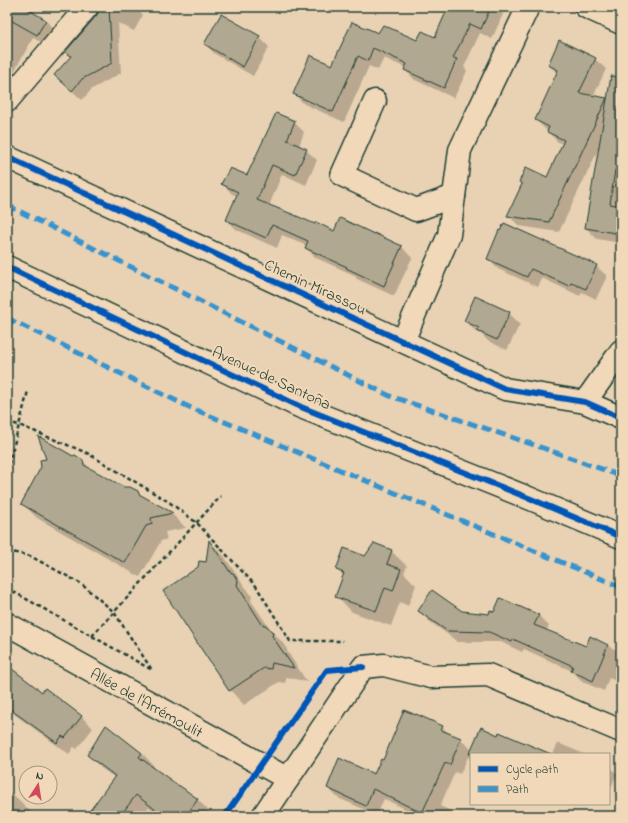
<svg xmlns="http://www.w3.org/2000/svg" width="628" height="823" viewBox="0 0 628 823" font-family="'Indie Flower',sans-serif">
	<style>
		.shadow { fill: #0003 }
		.building { fill: #b0a890; stroke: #1f3d34 }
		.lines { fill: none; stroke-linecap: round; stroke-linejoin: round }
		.minor-casing { stroke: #1f3d34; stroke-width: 25 }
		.major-casing { stroke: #1f3d34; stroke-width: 25 }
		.path { stroke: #1f3d34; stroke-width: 2.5; stroke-dasharray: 4 3; stroke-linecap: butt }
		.minor { stroke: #f0d8b8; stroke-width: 22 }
		.major { stroke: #f0d8b8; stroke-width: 22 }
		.quiet { stroke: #3993ce; stroke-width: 5; stroke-dasharray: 10 5; stroke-linecap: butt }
		.cycleway-casing { stroke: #f0d8b8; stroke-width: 8 }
		.cycleway { stroke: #0057b8; stroke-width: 6 }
		.labels { text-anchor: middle; stroke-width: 4; stroke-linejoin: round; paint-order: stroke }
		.street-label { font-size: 16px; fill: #1f3d34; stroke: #f0d8b8 }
	</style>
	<rect width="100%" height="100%" fill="#e8d2b3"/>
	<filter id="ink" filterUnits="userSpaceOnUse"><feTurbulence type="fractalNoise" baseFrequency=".025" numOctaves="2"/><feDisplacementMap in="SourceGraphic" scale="8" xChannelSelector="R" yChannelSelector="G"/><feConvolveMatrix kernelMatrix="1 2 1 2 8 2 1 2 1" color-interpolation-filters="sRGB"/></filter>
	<g filter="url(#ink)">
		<g class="shadow">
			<path d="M 7,7 L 36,7 L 33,13 L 45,20 L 59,33 L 51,47 L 33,38 L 8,82 L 7,82 Z"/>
			<path d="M 100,7 L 135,7 L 143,15 L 134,31 L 118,23 L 121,73 L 92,89 L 82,100 L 55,75 L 72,56 L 97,16 Z"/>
			<path d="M 460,7 L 497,7 L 503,14 L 492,39 L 480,33 L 464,67 L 467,71 L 454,98 L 415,80 L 405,70 L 406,68 L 384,58 L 378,70 L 369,66 L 344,122 L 304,104 L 294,94 L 379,35 L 418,42 L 436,38 Z"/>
			<path d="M 259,37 L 269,47 L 253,76 L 215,54 L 205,44 Z"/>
			<path d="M 595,59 L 606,69 L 593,97 L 606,99 L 608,101 L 621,88 L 621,243 L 597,239 L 586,228 L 600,146 L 559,232 L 519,226 L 508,215 L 522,185 L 520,182 L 547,178 L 563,144 L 558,142 L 536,120 L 558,74 L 549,65 Z"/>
			<path d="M 294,122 L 304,132 L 299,146 L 306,150 L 317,160 L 306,185 L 282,174 L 269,206 L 335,232 L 375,235 L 402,247 L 412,258 L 394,296 L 357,279 L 354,275 L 316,258 L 306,248 L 307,246 L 282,235 L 277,248 L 237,230 L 227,220 L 238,196 L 232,194 L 222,183 L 247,176 Z"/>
			<path d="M 488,259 L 596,266 L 607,276 L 596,299 L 582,292 L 580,296 L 542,278 L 538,287 L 498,269 Z"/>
			<path d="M 509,313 L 520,324 L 507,350 L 488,341 L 480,333 L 475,331 L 465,320 Z"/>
			<path d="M 7,430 L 12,435 L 7,440 Z"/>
			<path d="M 83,461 L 91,470 L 124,488 L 141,496 L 172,514 L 186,528 L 165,532 L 167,539 L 161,541 L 140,577 L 37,518 L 22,503 Z"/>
			<path d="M 210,542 L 224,556 L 242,583 L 247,589 L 252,596 L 251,601 L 271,630 L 282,642 L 287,649 L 287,651 L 307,682 L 287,677 L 285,683 L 279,682 L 244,705 L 230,690 L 206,563 Z"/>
			<path d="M 391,551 L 407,566 L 404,573 L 416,585 L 408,606 L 400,602 L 391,626 L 352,612 L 337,596 L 344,576 L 337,570 Z"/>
			<path d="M 419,611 L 462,612 L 489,615 L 495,613 L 538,615 L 549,626 L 546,631 L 586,647 L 590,638 L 621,652 L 621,683 L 609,678 L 604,691 L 583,682 L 572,671 L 524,649 L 522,652 L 501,642 L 458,642 L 429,621 Z"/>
			<path d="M 7,667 L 42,693 L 81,716 L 93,728 L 77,749 L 74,747 L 69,754 L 7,709 Z"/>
			<path d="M 442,727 L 450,734 L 461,739 L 472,750 L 543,754 L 471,754 L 471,760 L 468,757 L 460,774 L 455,772 L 440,806 L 451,811 L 456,816 L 413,816 L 414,813 L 384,799 L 377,815 L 338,798 L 328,788 L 375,775 L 383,761 Z"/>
			<path d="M 558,743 L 584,754 L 553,754 Z"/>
			<path d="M 142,753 L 154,766 L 153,768 L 198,800 L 211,813 L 208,816 L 161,816 L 149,807 L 142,816 L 87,816 L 115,778 L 101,768 L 88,755 Z"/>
			<path d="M 609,766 L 617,774 L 609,792 Z"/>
			<path d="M 7,790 L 18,799 L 33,814 L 32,816 L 7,816 Z"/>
		</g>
		<g class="building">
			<path d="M 7,7 L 24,7 L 46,20 L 37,35 L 7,18 Z"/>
			<path d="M 99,7 L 109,7 L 112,63 L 82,79 L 72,91 L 54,75 L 71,56 L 65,52 L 97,15 L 99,10 Z"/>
			<path d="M 435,7 L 491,7 L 481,29 L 470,24 L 453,58 L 457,59 L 444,88 L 404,70 L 407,64 L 373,48 L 368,61 L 358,56 L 333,112 L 293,94 L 310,55 L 332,65 L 352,22 L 378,33 L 383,25 L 417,40 L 422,31 L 435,37 L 446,12 Z"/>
			<path d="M 221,14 L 260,36 L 243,67 L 204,44 Z"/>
			<path d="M 559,40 L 596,58 L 579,93 L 607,98 L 549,222 L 507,216 L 522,184 L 519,182 L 526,167 L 547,177 L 564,140 L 547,132 L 549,127 L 535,120 L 558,70 L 548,65 Z"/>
			<path d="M 611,76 L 621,77 L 621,171 L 615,170 L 610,204 L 621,206 L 621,234 L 585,228 Z"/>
			<path d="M 276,113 L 295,121 L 287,140 L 307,149 L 295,175 L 272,165 L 257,200 L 292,214 L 315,224 L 316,222 L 334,231 L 340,218 L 374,234 L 374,233 L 402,246 L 384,286 L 346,268 L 347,267 L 305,248 L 308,241 L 272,225 L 266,238 L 226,220 L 238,192 L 221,184 L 230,168 L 247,175 Z"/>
			<path d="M 504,223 L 597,265 L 586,289 L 571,283 L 569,286 L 531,269 L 527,277 L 487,259 L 499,230 L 500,231 Z"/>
			<path d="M 475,296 L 510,312 L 497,340 L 477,331 L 479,328 L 464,321 Z"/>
			<path d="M 38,436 L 73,456 L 75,455 L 83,460 L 84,465 L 124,487 L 130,487 L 138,491 L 139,494 L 173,513 L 151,518 L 152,524 L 146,526 L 125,563 L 21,504 L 41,467 L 40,460 L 46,459 Z"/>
			<path d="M 209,540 L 230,572 L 233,573 L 238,581 L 237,585 L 262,624 L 267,626 L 273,633 L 272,636 L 294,668 L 272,663 L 271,669 L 264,668 L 229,691 L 163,591 L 198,567 L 199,561 L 206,562 Z"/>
			<path d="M 374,543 L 392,550 L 387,564 L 401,569 L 393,591 L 385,588 L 376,611 L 335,597 L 344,573 L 336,570 L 344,548 L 365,556 Z"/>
			<path d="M 432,590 L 462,611 L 489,614 L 490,610 L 494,612 L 500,598 L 539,615 L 534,625 L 586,646 L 590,636 L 608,645 L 593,681 L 571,671 L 573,666 L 513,639 L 512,642 L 489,632 L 447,631 L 418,611 Z"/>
			<path d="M 7,665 L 42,692 L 45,688 L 82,716 L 65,738 L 62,736 L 57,743 L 7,707 Z"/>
			<path d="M 404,710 L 416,715 L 416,714 L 443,726 L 441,730 L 461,738 L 450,765 L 445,763 L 422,813 L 373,789 L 366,806 L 327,788 L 339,758 L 374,774 L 381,759 L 383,760 Z"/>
			<path d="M 106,725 L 142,753 L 139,757 L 179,786 L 180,786 L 198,799 L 186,816 L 164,816 L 136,795 L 120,816 L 86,816 L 115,776 L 87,755 Z"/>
			<path d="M 481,727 L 498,735 L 499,732 L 551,754 L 469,754 Z"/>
		</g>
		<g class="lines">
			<g class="minor-casing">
				<g id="minor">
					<path d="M 586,7 L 621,23"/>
					<path d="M 7,101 L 87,7"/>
					<path d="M 375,101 L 342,175 L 416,210 L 454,196"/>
					<path d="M 7,157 L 505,389 L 585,402 L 621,418"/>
					<path d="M 403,341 L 449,235 L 460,150 L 528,7"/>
					<path d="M 585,402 L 621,351"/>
					<path d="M 7,624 L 288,779"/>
					<path d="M 263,816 L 363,667 L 384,665 L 431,677 L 488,675 L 621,731"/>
				</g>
			</g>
			<g class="major-casing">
				<path id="major" d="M 7,267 L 301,407 L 531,499 L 621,537"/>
			</g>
			<g class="path">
				<path d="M 7,422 L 19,425 L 87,453 L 169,502 L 197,523 L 256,586 L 290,641 L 343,641"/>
				<path d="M 7,471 L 28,391"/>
				<path d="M 7,551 L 30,556 L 80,583 L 114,612 L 152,670 L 7,588"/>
				<path d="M 92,636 L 221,496"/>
			</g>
			<use href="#minor" class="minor"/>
			<use href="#major" class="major"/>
			<g class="quiet">
				<path d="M 7,205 L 390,396 L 543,448 L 621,476"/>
				<path d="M 7,318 L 189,407 L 621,587"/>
			</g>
			<g class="cycleway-casing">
				<g id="cycleway">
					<path d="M 7,157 L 505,389 L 585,402 L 621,418"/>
					<path d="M 7,267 L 301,407 L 531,499 L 621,537"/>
					<path d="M 225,816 L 327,670 L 363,667"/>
				</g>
			</g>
			<use href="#cycleway" class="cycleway"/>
		</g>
	</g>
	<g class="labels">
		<g class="street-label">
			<text transform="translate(316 286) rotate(25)" y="6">Chemin Mirassou</text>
			<text transform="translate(272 377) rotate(25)" y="6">Avenue de Santoña</text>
			<text transform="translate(147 702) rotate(29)" y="6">Allée de l'Arrémoulit</text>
		</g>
	</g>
	<rect width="628" height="823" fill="none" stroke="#f0d8b8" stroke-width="24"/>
	<rect x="12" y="12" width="604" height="799" fill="none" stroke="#1f3d34" stroke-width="1.5" filter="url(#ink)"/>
	<rect x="470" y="753" width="140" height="52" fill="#f0d8b8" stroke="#9c9a83"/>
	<rect x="478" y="766" width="20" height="6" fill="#0057b8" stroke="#9c9a83"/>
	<text x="506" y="773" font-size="12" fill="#1f3d34">Cycle path</text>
	<rect x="478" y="786" width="20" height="6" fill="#3993ce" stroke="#9c9a83"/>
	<text x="506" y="793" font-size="12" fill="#1f3d34">Path</text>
	<g transform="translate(38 785) rotate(12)"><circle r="19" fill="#f0d8b8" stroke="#9c9a83"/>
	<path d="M0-3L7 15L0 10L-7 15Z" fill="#d1495b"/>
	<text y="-6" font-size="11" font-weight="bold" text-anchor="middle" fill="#1f3d34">N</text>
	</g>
</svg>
